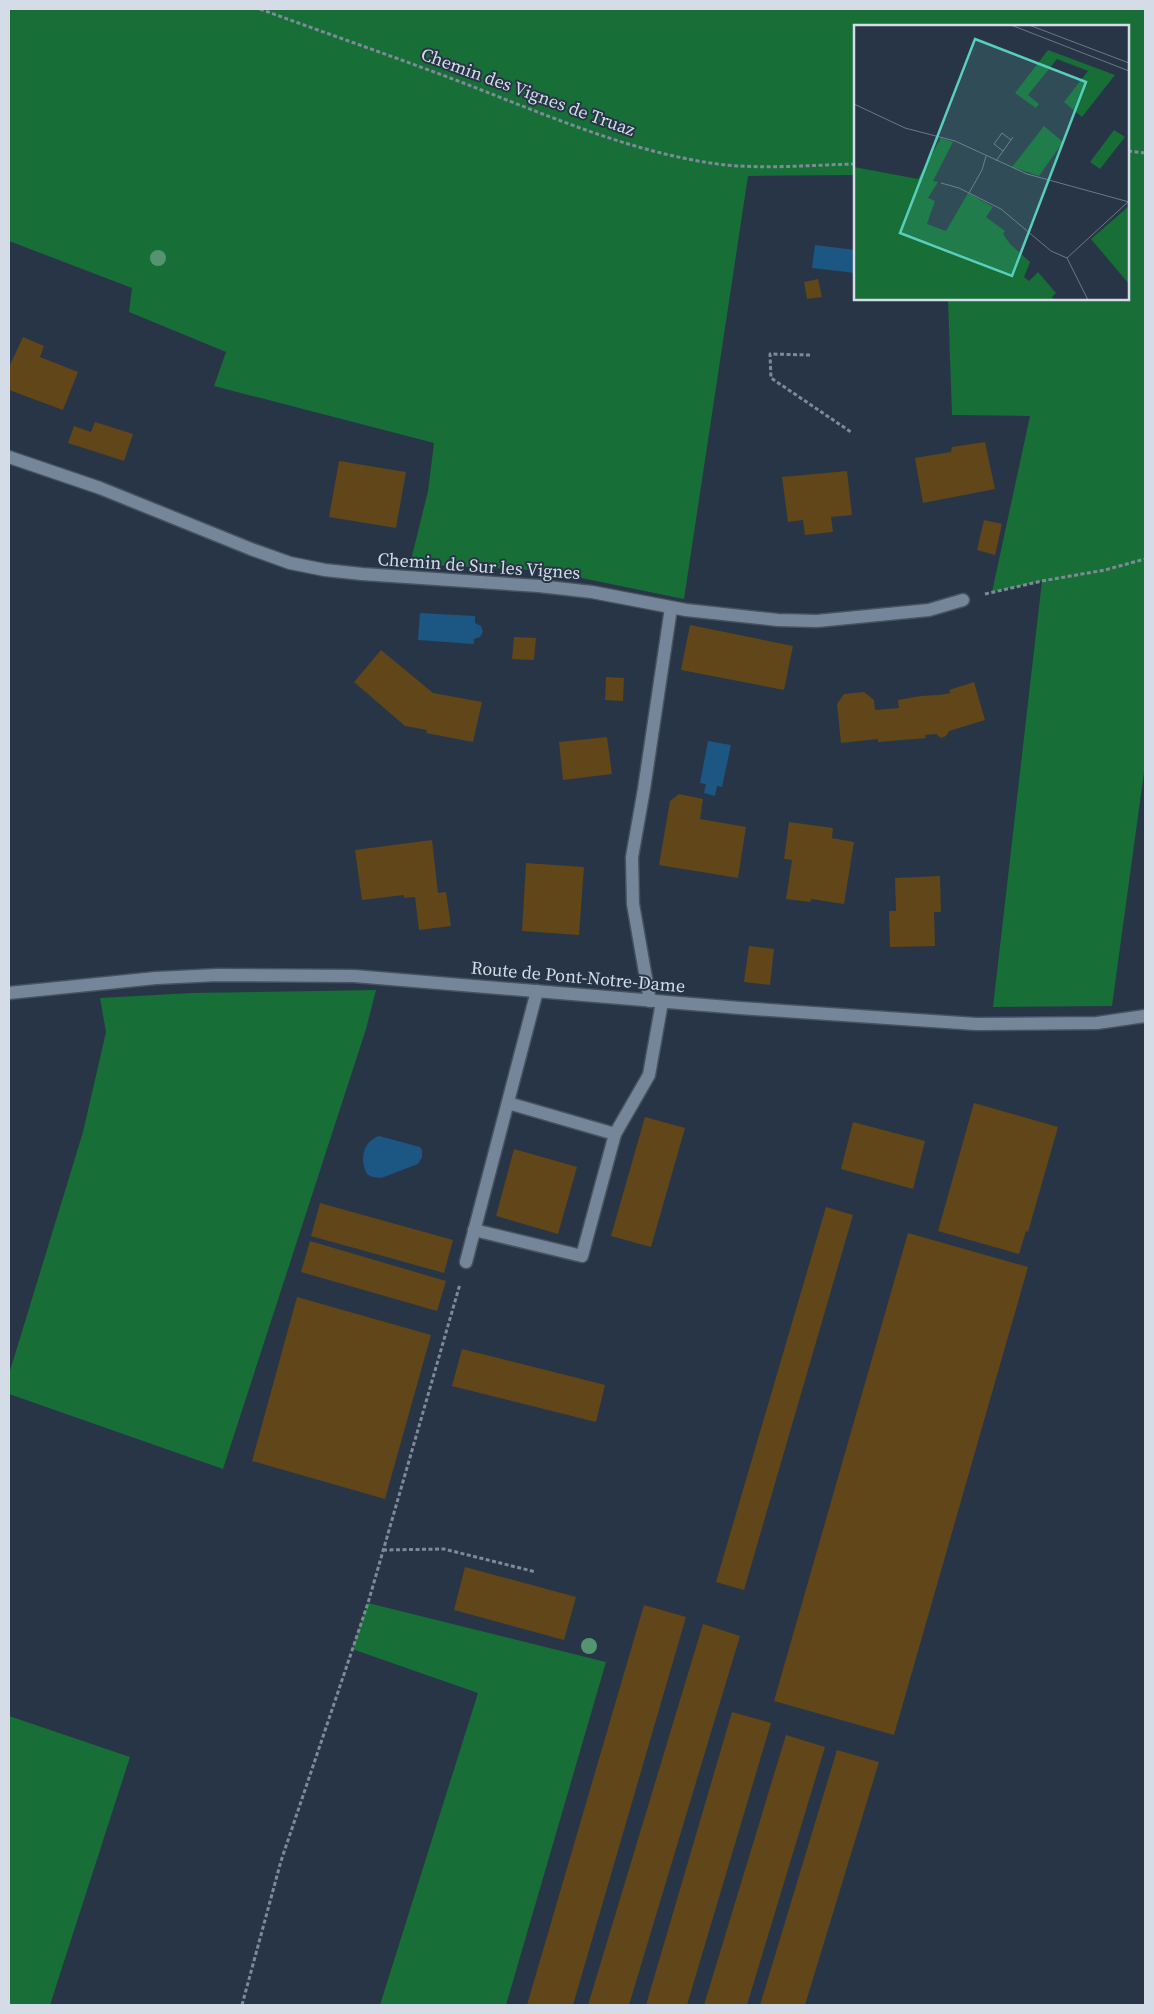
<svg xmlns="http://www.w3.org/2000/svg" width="1154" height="2014" viewBox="0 0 1154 2014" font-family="'Source Serif 4',serif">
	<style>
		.green { fill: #176e37 }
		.water { fill: #1c5683 }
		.building { fill: #604618 }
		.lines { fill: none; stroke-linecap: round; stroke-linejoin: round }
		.lane-casing { stroke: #475260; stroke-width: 15 }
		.street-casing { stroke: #475260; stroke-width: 15 }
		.path { stroke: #7f8a98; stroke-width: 3; stroke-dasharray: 4 2.5; stroke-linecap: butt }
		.lane { stroke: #76869a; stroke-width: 12 }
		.street { stroke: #76869a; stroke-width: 12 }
		.tree { fill: #549470 }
		.labels { text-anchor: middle; stroke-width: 4; stroke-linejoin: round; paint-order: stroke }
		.street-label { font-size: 18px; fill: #d3dce7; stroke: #283546 }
		.inset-road { fill: none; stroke: #6c7886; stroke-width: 1 }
		.view { fill: #5acebc; fill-opacity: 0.15; stroke: #5acebc; stroke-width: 2.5 }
		.inset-edge { fill: none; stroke: #d3dce7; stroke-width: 2.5 }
	</style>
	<rect width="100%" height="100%" fill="#283546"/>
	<g class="green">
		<path d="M 9,9 L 1145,9 L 1145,765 L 1112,1006 L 993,1007 L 1042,581 L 992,592 L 1030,416 L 952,415 L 948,299 L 1128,299 L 1128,26 L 855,26 L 855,175 L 748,176 L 684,599 L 547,571 L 410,564 L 428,491 L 434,443 L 214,386 L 226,352 L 129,312 L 132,288 L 9,241 Z"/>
		<path d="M 376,990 L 366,1029 L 223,1469 L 9,1394 L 9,1374 L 83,1132 L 106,1032 L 100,998 L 192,993 Z"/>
		<path d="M 368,1603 L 606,1662 L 506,2005 L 380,2005 L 478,1693 L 352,1649 Z"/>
		<path d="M 9,1716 L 130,1757 L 50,2005 L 9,2005 Z"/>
	</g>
	<g class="water">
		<path d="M 815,245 L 855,250 L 855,273 L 812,268 Z"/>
		<path d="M 420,613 L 475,616 L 475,623 L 481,626 L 483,632 L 480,637 L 474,639 L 474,644 L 418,640 Z"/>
		<path d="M 708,741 L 731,745 L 722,787 L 717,786 L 715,796 L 704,793 L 706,784 L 700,783 Z"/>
		<path d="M 379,1136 L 420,1147 L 422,1150 L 422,1157 L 418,1164 L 381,1178 L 372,1177 L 367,1174 C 359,1159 363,1142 379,1136 Z"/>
	</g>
	<g class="building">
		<path d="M 818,279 L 822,297 L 807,299 L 804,282 Z"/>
		<path d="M 23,337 L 44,346 L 40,357 L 78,372 L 63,410 L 9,390 L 9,367 Z"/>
		<path d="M 95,422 L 133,434 L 124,461 L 68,443 L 74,426 L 91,432 Z"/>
		<path d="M 985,442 L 995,489 L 923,503 L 915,458 L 951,452 L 952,447 Z"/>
		<path d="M 339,461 L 406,472 L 396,528 L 329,517 Z"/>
		<path d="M 847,471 L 852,515 L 831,517 L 833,532 L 805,535 L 803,520 L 788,522 L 782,477 Z"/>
		<path d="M 984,520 L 1002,524 L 995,555 L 977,550 Z"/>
		<path d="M 690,625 L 793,646 L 784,690 L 681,670 Z"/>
		<path d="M 514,637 L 536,638 L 534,660 L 512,659 Z"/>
		<path d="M 381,650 L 433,693 L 482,702 L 473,742 L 426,733 L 427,730 L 405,726 L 354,682 Z"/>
		<path d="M 606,677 L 624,678 L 623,701 L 605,700 Z"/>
		<path d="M 974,682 L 985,720 L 949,731 L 946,736 L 941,738 L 936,734 L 925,735 L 926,738 L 878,742 L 878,739 L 841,743 L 837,704 L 844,694 L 864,692 L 874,700 L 875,710 L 899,708 L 898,700 L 921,696 L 939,695 L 950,693 L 949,690 Z"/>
		<path d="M 607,737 L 612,774 L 563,780 L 559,742 Z"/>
		<path d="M 679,794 L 703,799 L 700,819 L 746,827 L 738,878 L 659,865 L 670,801 Z"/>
		<path d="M 789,822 L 833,828 L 832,838 L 854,842 L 844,904 L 811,899 L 810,902 L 786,899 L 792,860 L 784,859 Z"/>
		<path d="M 432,840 L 438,893 L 446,892 L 451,926 L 419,930 L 415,897 L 404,898 L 404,895 L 362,900 L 355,850 Z"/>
		<path d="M 526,863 L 584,867 L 579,935 L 522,931 Z"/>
		<path d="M 940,876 L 941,912 L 934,912 L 935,946 L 890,947 L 889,911 L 896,911 L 895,878 Z"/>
		<path d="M 749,946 L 774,949 L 770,985 L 744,982 Z"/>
		<path d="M 974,1103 L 1058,1127 L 1028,1232 L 1026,1231 L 1019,1254 L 938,1231 Z"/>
		<path d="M 645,1117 L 685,1128 L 651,1247 L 611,1236 Z"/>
		<path d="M 853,1122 L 925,1141 L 913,1189 L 841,1169 Z"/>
		<path d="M 514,1149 L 577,1167 L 558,1234 L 496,1216 Z"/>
		<path d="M 320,1203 L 453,1240 L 444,1273 L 311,1236 Z"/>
		<path d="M 826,1207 L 853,1215 L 744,1590 L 716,1582 Z"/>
		<path d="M 908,1233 L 1028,1267 L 894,1735 L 774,1701 Z"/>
		<path d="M 310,1241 L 446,1281 L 437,1311 L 301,1272 Z"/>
		<path d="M 297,1297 L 431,1335 L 385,1499 L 252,1461 Z"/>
		<path d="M 462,1349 L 605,1385 L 596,1422 L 452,1386 Z"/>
		<path d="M 465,1567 L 576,1597 L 564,1640 L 454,1610 Z"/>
		<path d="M 644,1605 L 686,1617 L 573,2005 L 527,2005 Z"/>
		<path d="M 703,1624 L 740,1636 L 629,2005 L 588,2005 Z"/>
		<path d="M 732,1712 L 771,1723 L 687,2005 L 646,2005 Z"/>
		<path d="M 786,1735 L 825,1747 L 747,2005 L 704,2005 Z"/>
		<path d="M 837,1750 L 879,1762 L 805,2005 L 760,2005 Z"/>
	</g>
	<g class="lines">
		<g class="lane-casing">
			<g id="lane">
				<path d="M 650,1001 L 633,904 L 632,857 L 644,789 L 671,608"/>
				<path d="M 615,1134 L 649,1075 L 662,1002"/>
				<path d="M 474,1230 L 582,1256 L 615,1134 L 508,1103"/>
				<path d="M 466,1262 L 537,991"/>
			</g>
		</g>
		<g class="street-casing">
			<g id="street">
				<path d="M 9,457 L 100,488 L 251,549 L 290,563 L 325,570 L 362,574 L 539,586 L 592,592 L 686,610 L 778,620 L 817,621 L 929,610 L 963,600"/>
				<path d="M 9,993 L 156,978 L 218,975 L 354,976 L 740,1008 L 976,1024 L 1097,1023 L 1145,1016"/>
			</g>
		</g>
		<g class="path">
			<path d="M 260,9 C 328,34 398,58 466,84 C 549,116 637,155 726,165 C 769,169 812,165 855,164"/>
			<path d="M 1128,151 L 1145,153"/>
			<path d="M 810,355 L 770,354 L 771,378 L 851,432"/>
			<path d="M 985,594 L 1042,581 L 1105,570 L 1145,559"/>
			<path d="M 383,1550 L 444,1549 L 536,1572"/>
			<path d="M 242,2005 L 281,1861 L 368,1603 L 460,1284"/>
		</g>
		<use href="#lane" class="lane"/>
		<use href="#street" class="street"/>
	</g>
	<g class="tree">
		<circle cx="158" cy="258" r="8"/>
		<circle cx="589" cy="1646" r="8"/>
	</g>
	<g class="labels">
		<g class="street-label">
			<text transform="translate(528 92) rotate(20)" y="6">Chemin des Vignes de Truaz</text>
			<text transform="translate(479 566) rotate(4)" y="6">Chemin de Sur les Vignes</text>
			<text transform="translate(578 977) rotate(5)" y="6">Route de Pont-Notre-Dame</text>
		</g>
	</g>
	<g transform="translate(854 25)">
		<rect width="275" height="275" fill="#283546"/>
		<path d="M 194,25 L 261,50 L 228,92 L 210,77 L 234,46 L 203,34 L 174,70 L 185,79 L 182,83 L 161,68 ZM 190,101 L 209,117 L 185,151 L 158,142 ZM 260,105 L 271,112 L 246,144 L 236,137 ZM 87,113 L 99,117 L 79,156 L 84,157 L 74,173 L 81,176 L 73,199 L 92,206 L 114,168 L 139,182 L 132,192 L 151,206 L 149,209 L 156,219 L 176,237 L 170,252 L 175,256 L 184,247 L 202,268 L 198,272 L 200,275 L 0,275 L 0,142 L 64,154 ZM 275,181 L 275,259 L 237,214 Z" fill="#176e37"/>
		<path class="inset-road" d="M 157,0 L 275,46M 175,0 L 275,38M 0,79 L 51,103 L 101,116 L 173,149 L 275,177M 149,126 L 140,119 L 148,108 L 157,115M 142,136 L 159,112M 87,158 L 105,163 L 147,184 L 197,226 L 213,233 L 275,176M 115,168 L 128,145 L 132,131M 213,233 L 234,275"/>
		<path class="view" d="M 121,14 L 232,57 L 158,251 L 46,208 Z"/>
		<rect width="275" height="275" class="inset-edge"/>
	</g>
	<rect width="1154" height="2014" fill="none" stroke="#d3dce7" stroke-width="20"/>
</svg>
